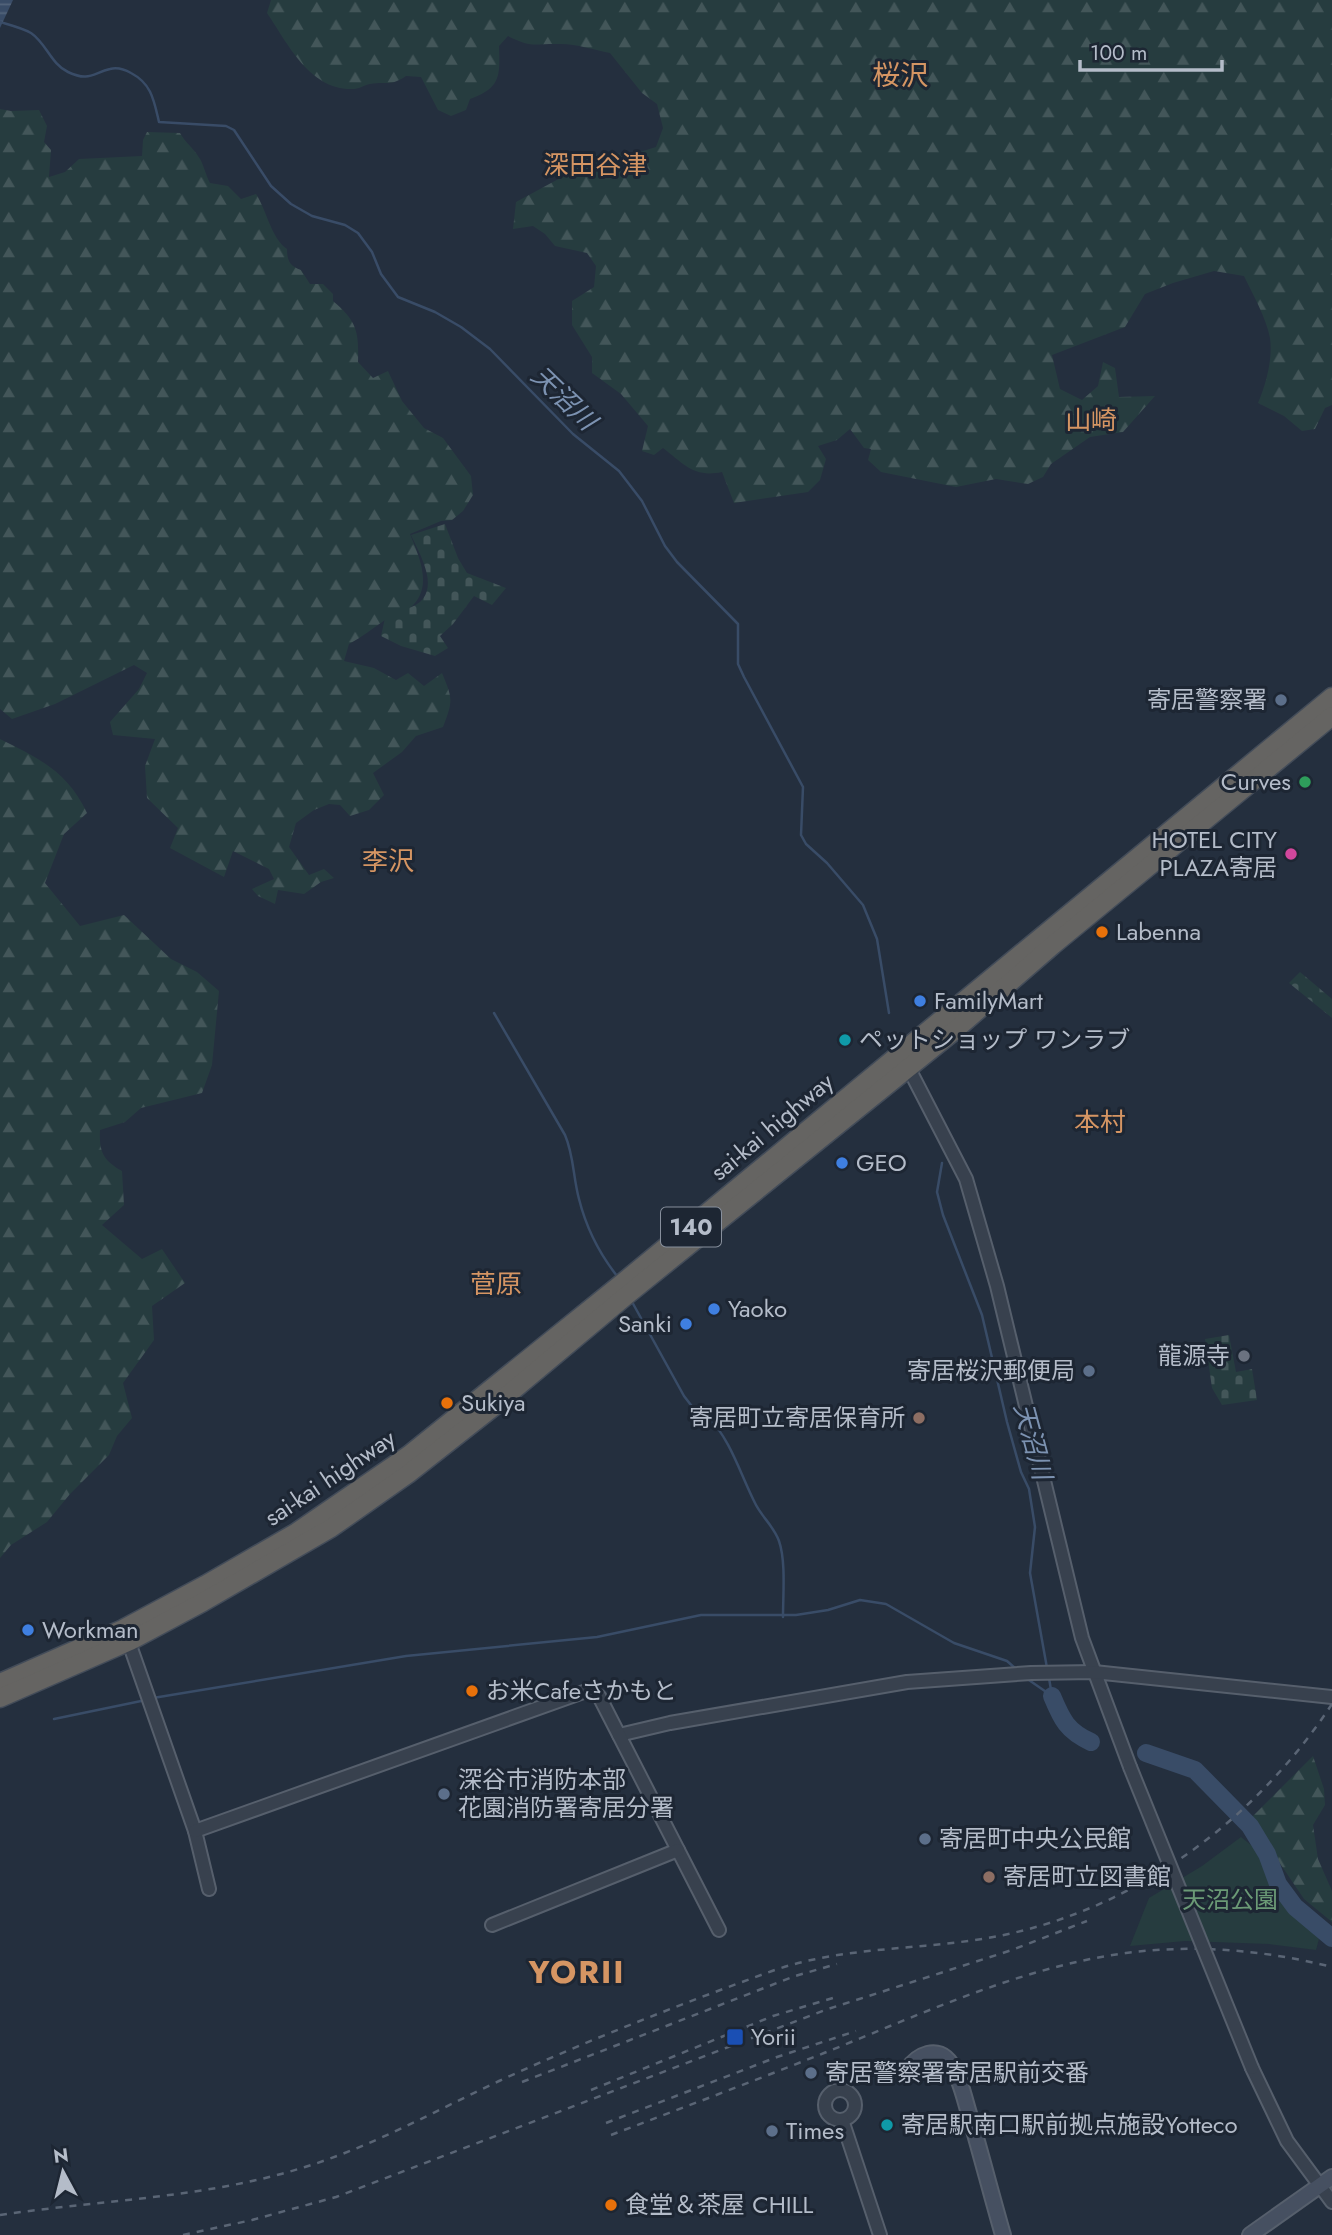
<svg xmlns="http://www.w3.org/2000/svg" width="1332" height="2235" viewBox="0 0 1332 2235" font-family="Jost,'Noto Sans JP',sans-serif">
	<style>
		.green { fill: #263c3f }
		.forest { fill: url(#forest-firs) }
		.cemetery { fill: url(#cemetery-stones) }
		.water { fill: url(#water-rules) }
		.lines { fill: none; stroke-linecap: round; stroke-linejoin: round }
		.stream { stroke: #394c67; stroke-width: 2.5 }
		.river { stroke: #394c67; stroke-width: 18 }
		.tertiary-casing { stroke: #565f6c; stroke-width: 16 }
		.secondary-casing { stroke: #565f6c; stroke-width: 18 }
		.trunk-casing { stroke: #434c59; stroke-width: 21 }
		.tertiary { stroke: #38414e; stroke-width: 12 }
		.secondary { stroke: #465061; stroke-width: 14 }
		.trunk { stroke: #656462; stroke-width: 18 }
		.rail { stroke: #5a6575; stroke-width: 2.5; stroke-dasharray: 7 7; stroke-linecap: butt }
		.tertiary-bridge-casing { stroke: #565f6c; stroke-width: 16; stroke-linecap: butt }
		.tertiary-bridge { stroke: #38414e; stroke-width: 12 }
		.service-dot { fill: #5c6f8a; stroke: #1d2633; stroke-width: 2.5 }
		.leisure-dot { fill: #2e9e5b; stroke: #1d2633; stroke-width: 2.5 }
		.hotel-dot { fill: #d1479c; stroke: #1d2633; stroke-width: 2.5 }
		.food-dot { fill: #e8710a; stroke: #1d2633; stroke-width: 2.5 }
		.shop-dot { fill: #3f7fe0; stroke: #1d2633; stroke-width: 2.5 }
		.culture-dot { fill: #0f9aa8; stroke: #1d2633; stroke-width: 2.5 }
		.worship-dot { fill: #6b7280; stroke: #1d2633; stroke-width: 2.5 }
		.education-dot { fill: #8d6e63; stroke: #1d2633; stroke-width: 2.5 }
		.transit-dot { fill: #1a4fb4; stroke: #1d2633; stroke-width: 2.5 }
		.labels { text-anchor: middle; stroke-width: 6; stroke-linejoin: round; paint-order: stroke }
		.shield { fill: #1d2633; stroke: #878f9c; stroke-width: 2 }
		.shield-label { font-size: 23px; font-weight: bold; fill: #b4bcc9 }
		.poi-label { font-size: 24px; fill: #b4bcc9; stroke: #1d2633; text-anchor: start }
		.street-label { font-size: 24px; fill: #b4bcc9; stroke: #1d2633 }
		.park-label { font-size: 24px; fill: #6b9a76; stroke: #1d2633 }
		.neighbourhood-label { font-size: 26px; fill: #d59563; stroke: #1d2633 }
		.water-label { font-size: 26px; font-style: italic; fill: #7c92b1; stroke: #1d2633 }
		.quarter-label { font-size: 28px; fill: #d59563; stroke: #1d2633 }
		.district-label { font-size: 32px; font-weight: bold; letter-spacing: 2px; fill: #d59563; stroke: #1d2633 }
	</style>
	<defs>
		<pattern id="forest-firs" width="22" height="20" patternUnits="userSpaceOnUse" patternTransform="scale(1.75)"><rect width="22" height="20" fill="#263c3f"/><path d="M5 1l3.5 6h-7zM16 11l3.5 6h-7z" fill="#435659"/></pattern>
		<pattern id="cemetery-stones" width="16" height="16" patternUnits="userSpaceOnUse" patternTransform="scale(1.75)"><rect width="16" height="16" fill="#263c3f"/><path d="M2 7V4a2 2 0 0 1 4 0v3zM10 15v-3a2 2 0 0 1 4 0v3z" fill="#435659"/></pattern>
		<pattern id="water-rules" width="6" height="5" patternUnits="userSpaceOnUse" patternTransform="scale(1.75)"><rect width="6" height="5" fill="#394c67"/><path d="M0 2.5h6" fill="none" stroke="#53647b"/></pattern>
	</defs>
	<rect width="100%" height="100%" fill="#242f3e"/>
	<path class="green" d="M 1241,1837 L 1256,1849 L 1272,1889 L 1319,1939 L 1316,1950 L 1269,1944 L 1185,1941 L 1130,1946 L 1149,1898 L 1202,1866 Z"/>
	<g class="forest">
		<path d="M 271,0 L 1332,0 L 1332,405 L 1325,408 L 1315,429 L 1302,431 L 1284,416 L 1258,403 C 1266,384 1273,359 1270,338 C 1266,317 1253,295 1244,276 L 1214,271 L 1173,283 L 1145,294 L 1125,327 L 1052,355 L 1060,389 L 1082,400 L 1098,386 L 1103,362 L 1115,368 L 1119,397 L 1155,396 L 1123,432 L 1090,437 L 1051,464 L 1043,477 L 1028,484 L 996,479 L 956,487 L 881,472 L 868,460 L 871,449 L 864,448 L 850,429 L 837,440 L 818,446 L 826,459 L 820,480 L 808,492 L 734,503 L 722,472 C 694,478 684,464 663,448 L 654,455 L 642,451 L 648,426 L 621,394 L 592,373 L 592,357 L 572,325 L 572,301 L 594,287 L 596,266 L 587,253 L 555,246 L 545,234 L 533,226 L 513,229 L 516,202 L 564,176 L 594,155 L 640,152 L 656,147 L 663,128 L 657,104 L 642,93 L 610,53 C 594,50 577,44 561,44 C 535,43 533,49 508,36 L 499,46 C 500,76 501,88 470,99 L 466,110 L 451,116 L 438,110 L 421,77 L 406,76 C 390,87 386,81 370,84 C 364,85 359,89 354,89 C 310,91 288,44 267,13 Z"/>
		<path d="M 0,109 L 11,111 L 39,110 L 47,126 L 44,142 L 51,150 L 49,177 L 65,172 L 79,159 L 142,156 L 143,140 L 147,132 L 180,133 C 185,142 194,149 198,156 C 204,164 205,174 210,183 L 228,186 L 241,199 L 256,194 C 267,211 271,238 287,249 C 287,261 290,266 301,270 L 310,284 L 323,284 L 333,294 L 333,301 C 357,321 359,332 358,362 L 373,378 L 388,371 L 402,401 L 424,428 L 443,438 L 471,476 L 473,495 L 463,511 L 452,520 L 441,521 L 410,534 C 421,561 435,592 405,612 C 399,616 391,617 385,620 C 373,628 362,637 349,644 L 344,661 L 374,668 L 396,680 L 408,673 L 424,686 L 442,673 C 453,699 453,701 443,727 L 416,736 L 402,752 L 373,773 L 384,795 L 369,810 L 350,816 L 340,805 L 329,804 L 314,810 L 296,823 L 289,847 L 309,875 L 324,869 L 334,878 L 321,882 L 304,894 L 278,890 L 275,904 L 258,896 L 252,889 L 274,879 L 269,869 L 233,851 L 224,877 L 170,848 L 178,828 L 147,798 L 145,766 L 155,739 L 113,735 L 110,722 L 139,689 L 147,673 L 134,665 L 55,704 L 12,719 L 0,709 Z"/>
		<path d="M 0,739 C 39,758 68,772 87,813 L 64,834 L 45,883 L 80,926 L 124,915 L 171,959 L 197,972 L 219,991 L 212,1065 L 202,1093 L 141,1108 L 125,1122 L 100,1130 C 99,1152 103,1160 122,1171 L 124,1205 L 102,1225 L 142,1259 L 162,1249 L 185,1283 L 152,1306 L 154,1340 L 123,1383 L 132,1418 L 117,1436 L 109,1455 L 70,1494 L 47,1522 L 11,1545 L 0,1558 Z"/>
		<path d="M 1313,1756 L 1324,1789 L 1325,1805 L 1313,1825 L 1318,1859 L 1332,1891 L 1332,1922 L 1304,1899 L 1250,1819 Z"/>
	</g>
	<g class="cemetery">
		<path d="M 445,524 L 458,558 L 467,573 L 506,588 L 492,605 L 474,596 L 453,624 L 440,636 L 448,648 L 435,656 L 401,646 L 381,636 L 385,618 C 395,613 411,609 420,602 C 439,585 419,553 411,535 Z"/>
		<path d="M 1300,972 L 1332,999 L 1332,1018 L 1289,983 Z"/>
		<path d="M 1229,1335 L 1236,1372 L 1252,1369 L 1257,1400 L 1222,1405 L 1212,1388 L 1205,1339 Z"/>
	</g>
	<path class="water" d="M 0,0 L 13,0 L 0,28 Z"/>
	<g class="lines">
		<g class="stream">
			<path d="M 0,22 C 10,25 22,28 31,33 C 46,43 51,64 68,72 C 89,82 93,73 110,69 C 117,67 124,69 131,73 C 152,84 154,101 159,122 L 226,126 L 234,130 L 271,186 L 291,204 L 312,216 L 345,225 L 358,233 L 372,252 L 381,274 L 398,297 L 435,312 L 461,327 L 490,349 L 573,434 L 619,471 L 642,501 L 665,546 L 677,562 L 738,624 L 738,664 L 744,677 L 803,787 L 801,835 L 806,844 L 827,863 L 863,905 L 877,939 L 889,1013"/>
			<path d="M 494,1013 L 565,1135 C 574,1156 573,1177 579,1199 C 586,1227 599,1253 617,1276"/>
			<path d="M 942,1163 L 937,1192 L 943,1215 L 982,1315 L 1007,1422 L 1021,1472 L 1029,1489 L 1035,1527 L 1030,1573 L 1047,1668"/>
			<path d="M 631,1300 L 684,1396 L 694,1409"/>
			<path d="M 707,1415 C 732,1442 740,1474 756,1505 C 763,1518 774,1527 779,1541 C 786,1561 783,1595 783,1617"/>
			<path d="M 1026,1678 L 1052,1696"/>
			<path d="M 1049,1678 L 1052,1696"/>
			<path d="M 153,1698 L 406,1656 L 597,1637 L 701,1615 L 796,1615 L 828,1610 L 860,1600 L 886,1604 L 954,1643 L 1007,1661 L 1016,1669"/>
			<path d="M 54,1719 L 146,1700"/>
		</g>
		<g class="river">
			<path d="M 1052,1696 C 1062,1720 1067,1731 1091,1742"/>
			<path d="M 1146,1753 L 1195,1770 L 1250,1826 L 1267,1854 L 1278,1884 L 1295,1907 L 1332,1938"/>
		</g>
		<g class="tertiary-casing">
			<g id="tertiary">
				<path d="M 906,1063 L 966,1179 L 997,1286 L 1082,1638 L 1130,1767"/>
				<path d="M 127,1637 L 195,1831 L 209,1889"/>
				<path d="M 619,1735 L 670,1723 L 907,1682 L 1031,1673 L 1094,1672 L 1332,1697"/>
				<path d="M 195,1831 L 589,1690 L 599,1696 L 719,1930"/>
				<path d="M 492,1925 L 678,1850"/>
				<path d="M 1252,2068 L 1287,2141 L 1332,2202"/>
				<circle cx="840" cy="2105" r="15"/>
				<path d="M 842,2120 L 880,2235"/>
			</g>
		</g>
		<g class="secondary-casing">
			<g id="secondary">
				<path d="M 907,2070 C 917,2055 938,2044 951,2064 C 961,2079 965,2102 971,2120 C 982,2158 992,2197 1003,2235"/>
				<path d="M 1250,2235 L 1332,2177"/>
			</g>
		</g>
		<g class="trunk-casing">
			<g id="trunk">
				<path d="M 0,1683 L 123,1629 L 205,1585 L 297,1532 L 409,1455 L 621,1284 L 1332,697"/>
				<path d="M 0,1698 L 130,1641 L 203,1602 L 331,1528 L 408,1474 L 492,1408 L 627,1295 L 954,1031 L 1053,945 L 1332,716"/>
			</g>
		</g>
		<use href="#tertiary" class="tertiary"/>
		<use href="#secondary" class="secondary"/>
		<use href="#trunk" class="trunk"/>
		<g class="rail">
			<path d="M 522,2082 L 795,1976 L 837,1964"/>
			<path d="M 591,2090 L 773,2016 L 836,1997"/>
			<path d="M 606,2123 L 777,2057 L 856,2031"/>
			<path d="M 611,2135 C 682,2108 754,2081 824,2053 C 922,2014 1021,1967 1126,1953 C 1196,1944 1264,1950 1332,1967"/>
			<path d="M 0,2215 C 101,2200 207,2198 305,2167 C 373,2146 435,2111 499,2081 C 588,2040 681,2004 772,1971 C 837,1948 907,1950 975,1940 C 1122,1919 1251,1827 1332,1704"/>
			<path d="M 183,2235 L 252,2220 L 336,2197 L 825,2010 L 1012,1950 L 1087,1921"/>
		</g>
		<g class="tertiary-bridge-casing">
			<path id="tertiary-bridge" d="M 1130,1767 L 1252,2068"/>
		</g>
		<use href="#tertiary-bridge" class="tertiary-bridge"/>
	</g>
	<g class="service-dot">
		<circle cx="1281" cy="700" r="7"/>
		<circle cx="1089" cy="1371" r="7"/>
		<circle cx="444" cy="1794" r="7"/>
		<circle cx="925" cy="1839" r="7"/>
		<circle cx="811" cy="2073" r="7"/>
		<circle cx="772" cy="2131" r="7"/>
	</g>
	<circle class="leisure-dot" cx="1305" cy="782" r="7"/>
	<circle class="hotel-dot" cx="1291" cy="854" r="7"/>
	<g class="food-dot">
		<circle cx="1102" cy="932" r="7"/>
		<circle cx="447" cy="1403" r="7"/>
		<circle cx="472" cy="1691" r="7"/>
		<circle cx="611" cy="2205" r="7"/>
	</g>
	<g class="shop-dot">
		<circle cx="920" cy="1001" r="7"/>
		<circle cx="842" cy="1163" r="7"/>
		<circle cx="714" cy="1309" r="7"/>
		<circle cx="686" cy="1324" r="7"/>
		<circle cx="28" cy="1630" r="7"/>
	</g>
	<g class="culture-dot">
		<circle cx="845" cy="1040" r="7"/>
		<circle cx="887" cy="2125" r="7"/>
	</g>
	<circle class="worship-dot" cx="1244" cy="1356" r="7"/>
	<g class="education-dot">
		<circle cx="919" cy="1418" r="7"/>
		<circle cx="989" cy="1877" r="7"/>
	</g>
	<rect class="transit-dot" x="726" y="2028" width="18" height="18" rx="3.5"/>
	<g class="labels">
		<rect class="shield" x="661" y="1207.5" width="60" height="39" rx="5"/>
		<g class="shield-label">
			<text x="691" y="1235">140</text>
		</g>
		<g class="poi-label">
			<text x="1267" y="708" text-anchor="end">寄居警察署</text>
			<text x="1291" y="790" text-anchor="end">Curves</text>
			<text x="1277" y="848" text-anchor="end">HOTEL CITY<tspan x="1277" dy="28">PLAZA寄居</tspan></text>
			<text x="1116" y="940">Labenna</text>
			<text x="934" y="1009">FamilyMart</text>
			<text x="859" y="1048">ペットショップ ワンラブ</text>
			<text x="856" y="1171">GEO</text>
			<text x="728" y="1317">Yaoko</text>
			<text x="672" y="1332" text-anchor="end">Sanki</text>
			<text x="1230" y="1364" text-anchor="end">龍源寺</text>
			<text x="1075" y="1379" text-anchor="end">寄居桜沢郵便局</text>
			<text x="461" y="1411">Sukiya</text>
			<text x="905" y="1426" text-anchor="end">寄居町立寄居保育所</text>
			<text x="42" y="1638">Workman</text>
			<text x="486" y="1699">お米Cafeさかもと</text>
			<text x="458" y="1788">深谷市消防本部<tspan x="458" dy="28">花園消防署寄居分署</tspan></text>
			<text x="939" y="1847">寄居町中央公民館</text>
			<text x="1003" y="1885">寄居町立図書館</text>
			<text x="751" y="2045">Yorii</text>
			<text x="825" y="2081">寄居警察署寄居駅前交番</text>
			<text x="901" y="2133">寄居駅南口駅前拠点施設Yotteco</text>
			<text x="786" y="2139">Times</text>
			<text x="625" y="2213">食堂＆茶屋 CHILL</text>
		</g>
		<g class="street-label">
			<text transform="translate(772 1127) rotate(-40)" y="8">sai-kai highway</text>
			<text transform="translate(330 1478) rotate(-34)" y="8">sai-kai highway</text>
		</g>
		<g class="park-label">
			<text x="1230" y="1908">天沼公園</text>
		</g>
		<g class="neighbourhood-label">
			<text x="595" y="174">深田谷津</text>
			<text x="1091" y="429">山崎</text>
			<text x="388" y="870">李沢</text>
			<text x="1100" y="1131">本村</text>
			<text x="496" y="1293">菅原</text>
		</g>
		<g class="water-label">
			<text transform="translate(564 398) rotate(44)" y="9">天沼川</text>
			<text transform="translate(1033 1441) rotate(75)" y="9">天沼川</text>
		</g>
		<g class="quarter-label">
			<text x="900" y="85">桜沢</text>
		</g>
		<g class="district-label">
			<text x="577" y="1983">YORII</text>
		</g>
	</g>
	<g transform="translate(63 2172) rotate(353)" stroke="#1d2633" stroke-width="5" paint-order="stroke">
	<path d="M0-5L12 26L0 18L-12 26Z" fill="#b4bcc9"/>
	<text y="-10" font-size="19" font-weight="bold" text-anchor="middle" fill="#b4bcc9">N</text>
	</g>
	<path d="M1080 60v10h142v-10" fill="none" stroke="#b4bcc9" stroke-width="3.5"/>
	<text x="1090" y="60" font-size="21" fill="#b4bcc9" stroke="#1d2633" stroke-width="5" paint-order="stroke">100 m</text>
</svg>
